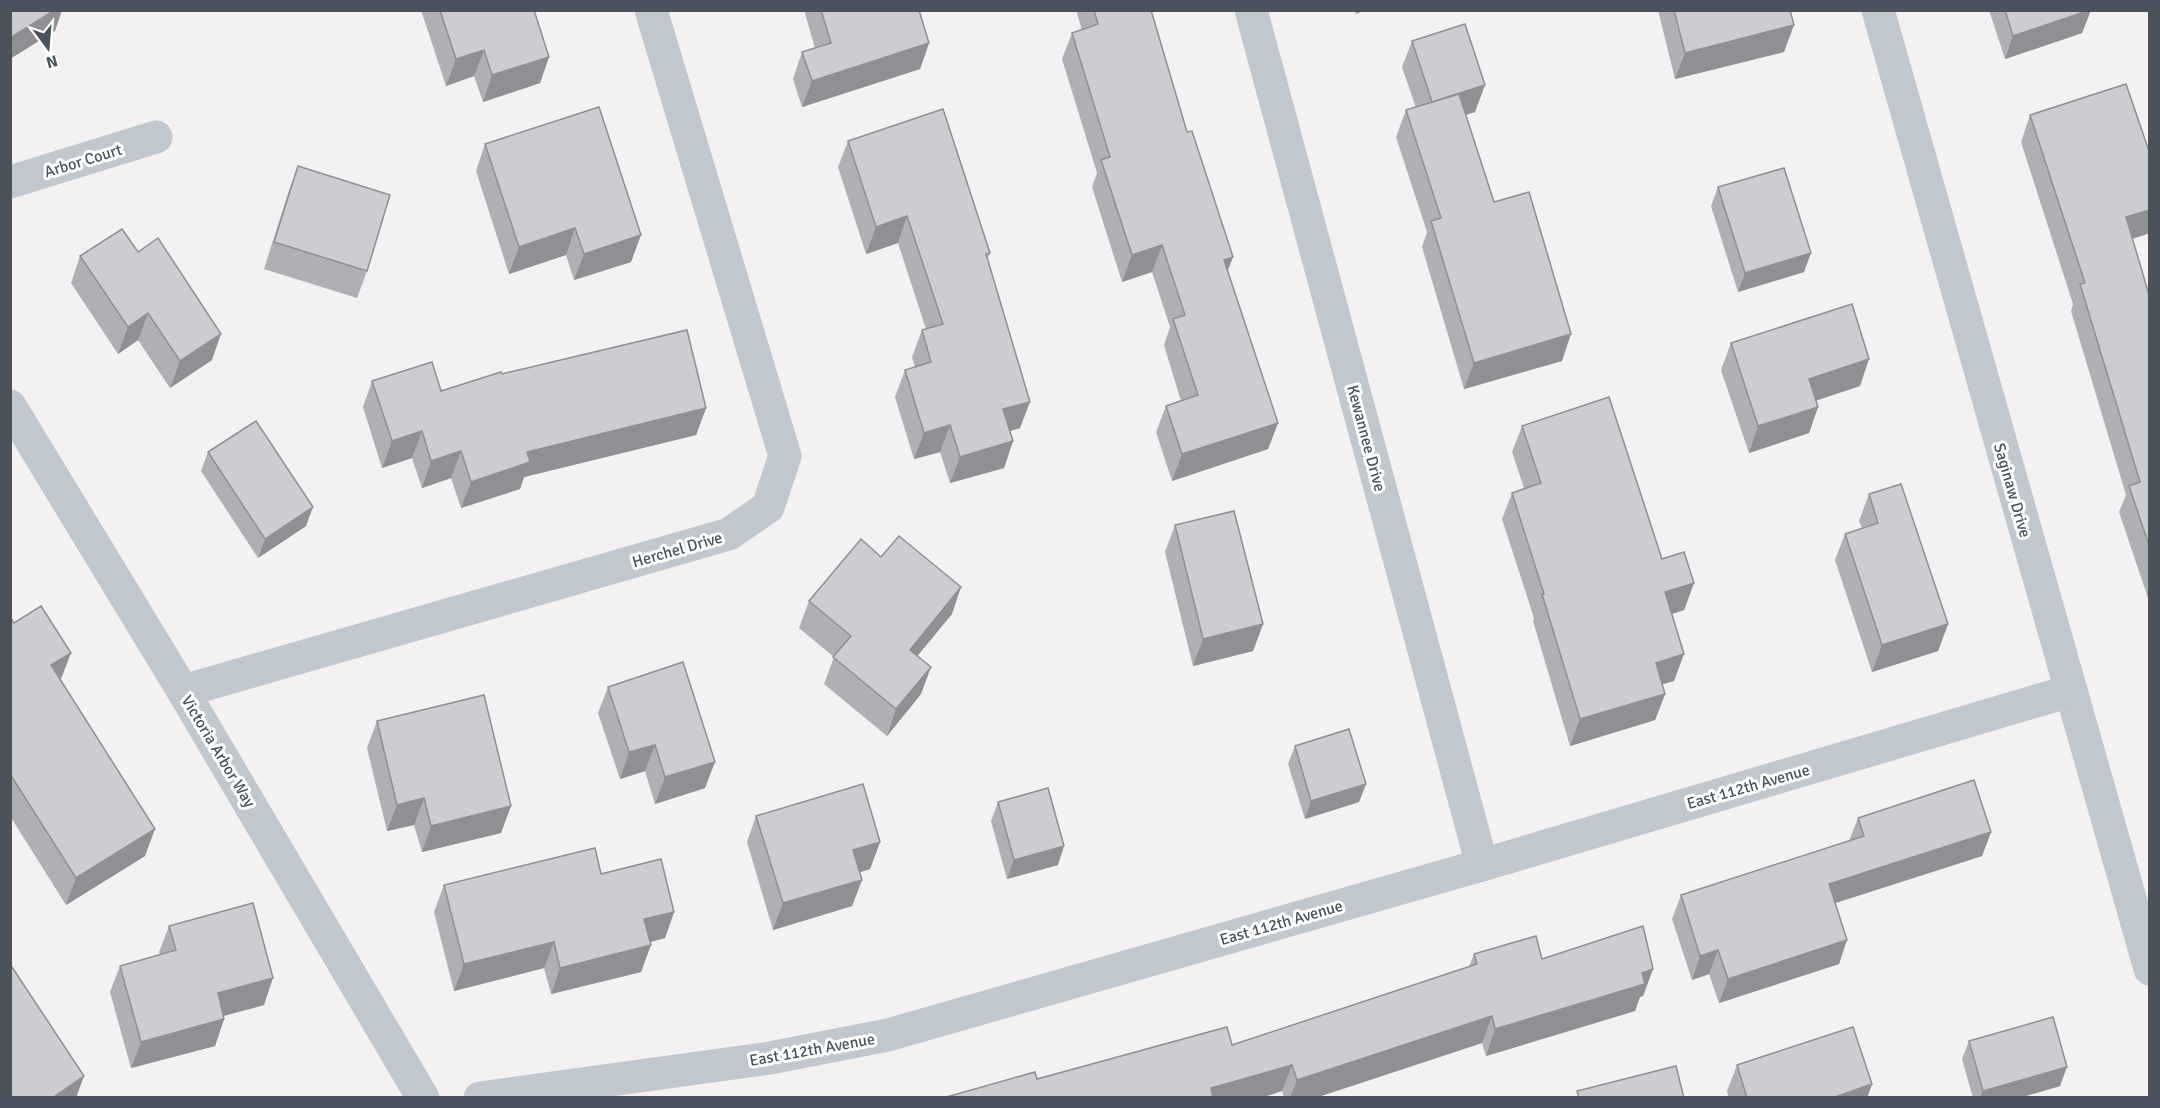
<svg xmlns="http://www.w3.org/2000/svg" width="2160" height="1108" viewBox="0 0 2160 1108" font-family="Signika,sans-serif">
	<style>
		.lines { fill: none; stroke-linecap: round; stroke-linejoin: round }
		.street { stroke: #c0c7ce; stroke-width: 33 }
		.wall { fill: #afb0b5 }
		.shaded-wall { fill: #8e9093 }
		.building { fill: #cbcdd2; stroke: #8e9093; stroke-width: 1.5 }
		.labels { text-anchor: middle; stroke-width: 6; stroke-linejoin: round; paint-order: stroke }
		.street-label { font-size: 16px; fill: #4a535d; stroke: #fff }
	</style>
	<rect width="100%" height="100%" fill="#f3f1f1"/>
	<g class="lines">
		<g class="street">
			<path d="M 1251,10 L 1482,865"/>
			<path d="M 1878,10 L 2150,969"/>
			<path d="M 10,182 L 156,137"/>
			<path d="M 10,406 L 183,691 L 423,1098"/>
			<path d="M 183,691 L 729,534 L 768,507 L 785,456 L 651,10"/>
			<path d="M 480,1098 L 770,1058 L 888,1035 L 1482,865 L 2070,691"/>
		</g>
	</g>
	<g class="wall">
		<path d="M 421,10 L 534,10 L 549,57 L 540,83 L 483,102 L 474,76 L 446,86 Z"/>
		<path d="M 804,10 L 919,10 L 929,43 L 920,69 L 802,107 L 793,79 L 802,52 L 815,48 Z"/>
		<path d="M 1076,10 L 1151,10 L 1228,271 L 1278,423 L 1268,449 L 1172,481 L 1156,432 L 1166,406 L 1181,401 L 1164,345 L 1170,327 L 1152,272 L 1122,282 L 1092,187 L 1097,173 L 1062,59 L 1072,33 L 1082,30 Z"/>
		<path d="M 1658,10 L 1790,10 L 1784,52 L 1675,79 Z"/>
		<path d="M 1989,10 L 2091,10 L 2082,33 L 2005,59 Z"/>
		<path d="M 1412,41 L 1475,112 L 1466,115 L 1494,202 L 1562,361 L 1464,389 L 1422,247 L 1427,232 L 1396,137 L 1406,110 L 1416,108 L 1402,67 Z"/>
		<path d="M 2030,115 L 2150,154 L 2150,233 L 2132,239 L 2150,298 L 2150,604 L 2119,512 L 2126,495 L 2071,311 L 2073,304 L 2021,142 Z"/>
		<path d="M 848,141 L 990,253 L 987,260 L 1020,428 L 1010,431 L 1013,441 L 1004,468 L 950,483 L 940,452 L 914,459 L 895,397 L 905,370 L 915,367 L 912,357 L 922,330 L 926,329 L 898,243 L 866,254 L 838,167 Z"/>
		<path d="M 485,144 L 631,262 L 574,280 L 566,255 L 509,274 L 476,171 Z"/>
		<path d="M 298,166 L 367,271 L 357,298 L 264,269 L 288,193 Z"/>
		<path d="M 1718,187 L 1804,272 L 1738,292 L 1711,206 Z"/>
		<path d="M 80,256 L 212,360 L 170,388 L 138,340 L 118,354 L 71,283 Z"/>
		<path d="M 1731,343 L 1860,386 L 1816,400 L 1818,407 L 1809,433 L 1749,453 L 1721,370 Z"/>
		<path d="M 502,374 L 706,408 L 696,435 L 524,477 L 520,489 L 461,508 L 451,478 L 422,488 L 412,458 L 382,468 L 363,407 L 372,381 L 441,391 Z"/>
		<path d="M 1522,426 L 1662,559 L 1694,583 L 1684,610 L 1672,614 L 1674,681 L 1662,684 L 1665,694 L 1655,720 L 1570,746 L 1533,621 L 1534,618 L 1502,519 L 1512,493 L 1524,488 L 1512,452 Z"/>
		<path d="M 208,452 L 306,526 L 258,558 L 201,471 Z"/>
		<path d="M 1869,494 L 1948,624 L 1938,651 L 1872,672 L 1835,560 L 1845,534 L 1862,528 L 1859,521 Z"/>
		<path d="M 1175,525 L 1263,624 L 1253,651 L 1193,666 L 1165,552 Z"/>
		<path d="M 809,601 L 952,614 L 917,656 L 921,694 L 887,736 L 824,684 L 834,657 L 799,628 Z"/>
		<path d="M 10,617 L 14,623 L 61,679 L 145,856 L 66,905 L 10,816 Z"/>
		<path d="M 608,687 L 705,788 L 655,804 L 645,771 L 620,779 L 598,713 Z"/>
		<path d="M 377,721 L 501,833 L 422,852 L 414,825 L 387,831 L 367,748 Z"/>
		<path d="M 1295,746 L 1366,784 L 1359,802 L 1305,819 L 1288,764 Z"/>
		<path d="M 998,802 L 1058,865 L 1007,879 L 991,821 Z"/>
		<path d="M 756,816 L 880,842 L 870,869 L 860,872 L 862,880 L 852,906 L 773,930 L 747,842 Z"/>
		<path d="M 1858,818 L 1991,832 L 1982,856 L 1835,903 L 1839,964 L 1719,1003 L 1709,974 L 1692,980 L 1672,919 L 1681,895 L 1849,841 Z"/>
		<path d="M 601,874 L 674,912 L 665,938 L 650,942 L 641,972 L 551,994 L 544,968 L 454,991 L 434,912 L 444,885 Z"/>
		<path d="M 169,926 L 264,1005 L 223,1016 L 224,1019 L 215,1046 L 131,1068 L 110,992 L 120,966 L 160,955 L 159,952 Z"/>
		<path d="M 1474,954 L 1542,959 L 1653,969 L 1643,996 L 1640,997 L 1635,1011 L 1486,1056 L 1482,1043 L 1315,1098 L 1284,1098 L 1282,1091 L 1261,1098 L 943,1098 L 1037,1079 L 1232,1045 L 1469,967 Z"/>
		<path d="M 1969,1041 L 2060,1086 L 2019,1098 L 1973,1098 L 1962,1059 Z"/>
		<path d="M 1737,1065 L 1872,1084 L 1867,1098 L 1729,1098 L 1727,1091 Z"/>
	</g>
	<g class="shaded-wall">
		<path d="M 55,10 L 62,10 L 55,31 L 10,59 L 10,38 Z"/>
		<path d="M 1357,10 L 1367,10 L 1355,14 Z"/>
		<path d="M 2091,10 L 2082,33 L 2005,59 L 2013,36 Z"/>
		<path d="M 1794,25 L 1784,52 L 1675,79 L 1685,53 Z"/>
		<path d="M 929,43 L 920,69 L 802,107 L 812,81 Z"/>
		<path d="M 484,50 L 474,76 L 446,86 L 456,59 Z"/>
		<path d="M 549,57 L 540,83 L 483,102 L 492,75 Z"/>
		<path d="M 1485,85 L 1475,112 L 1422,128 L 1432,102 Z"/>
		<path d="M 2150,210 L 2150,233 L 2116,244 L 2126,217 Z"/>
		<path d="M 907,216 L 898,243 L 866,254 L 876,227 Z"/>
		<path d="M 575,228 L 566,255 L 509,274 L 519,247 Z"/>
		<path d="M 641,235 L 631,262 L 574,280 L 584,254 Z"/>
		<path d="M 1162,245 L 1152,272 L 1122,282 L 1132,255 Z"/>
		<path d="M 1811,253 L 1804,272 L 1738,292 L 1745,273 Z"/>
		<path d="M 1233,257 L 1223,283 L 1224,260 Z"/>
		<path d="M 148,313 L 138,340 L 118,354 L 128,327 Z"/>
		<path d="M 221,334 L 212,360 L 170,388 L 180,361 Z"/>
		<path d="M 1571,334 L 1562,361 L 1464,389 L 1474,363 Z"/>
		<path d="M 1869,359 L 1860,386 L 1800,406 L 1809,379 Z"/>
		<path d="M 1030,402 L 1020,428 L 994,436 L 1003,409 Z"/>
		<path d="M 1818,407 L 1809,433 L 1749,453 L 1758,426 Z"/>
		<path d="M 706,408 L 696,435 L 524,477 L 520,489 L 461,508 L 471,482 L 527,452 Z"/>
		<path d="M 1278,423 L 1268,449 L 1172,481 L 1182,454 Z"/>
		<path d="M 950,425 L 940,452 L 914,459 L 924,433 Z"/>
		<path d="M 422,431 L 412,458 L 382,468 L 392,441 Z"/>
		<path d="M 1013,441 L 1004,468 L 950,483 L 960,457 Z"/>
		<path d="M 461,451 L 451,478 L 422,488 L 431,461 Z"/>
		<path d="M 313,507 L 306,526 L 258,558 L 265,539 Z"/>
		<path d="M 1694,583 L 1684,610 L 1656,619 L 1665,592 Z"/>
		<path d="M 961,587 L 952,614 L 900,677 L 910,650 Z"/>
		<path d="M 1263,624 L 1253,651 L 1193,666 L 1203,639 Z"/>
		<path d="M 1948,624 L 1938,651 L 1872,672 L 1882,645 Z"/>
		<path d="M 71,653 L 61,679 L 51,665 Z"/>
		<path d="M 1684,654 L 1674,681 L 1646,689 L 1656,663 Z"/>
		<path d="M 931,667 L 921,694 L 887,736 L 896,709 Z"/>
		<path d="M 1665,694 L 1655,720 L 1570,746 L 1580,719 Z"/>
		<path d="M 655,745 L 645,771 L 620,779 L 629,752 Z"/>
		<path d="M 715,762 L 705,788 L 655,804 L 665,777 Z"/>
		<path d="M 1366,784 L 1359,802 L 1305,819 L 1311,801 Z"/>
		<path d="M 424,798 L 414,825 L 387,831 L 397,805 Z"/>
		<path d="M 511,806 L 501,833 L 422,852 L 431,826 Z"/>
		<path d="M 155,829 L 145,856 L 66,905 L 76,878 Z"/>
		<path d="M 1991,832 L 1982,856 L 1820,908 L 1829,884 Z"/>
		<path d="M 880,842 L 870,869 L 844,877 L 853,850 Z"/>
		<path d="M 1064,846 L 1058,865 L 1007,879 L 1014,860 Z"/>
		<path d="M 862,880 L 852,906 L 773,930 L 783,903 Z"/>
		<path d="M 674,912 L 665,938 L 635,946 L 644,919 Z"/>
		<path d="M 1847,940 L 1839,964 L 1719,1003 L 1728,979 Z"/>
		<path d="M 554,942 L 544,968 L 454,991 L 464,964 Z"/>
		<path d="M 651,945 L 641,972 L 551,994 L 560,968 Z"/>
		<path d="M 1718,950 L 1709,974 L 1692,980 L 1700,956 Z"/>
		<path d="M 1653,969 L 1643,996 L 1640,997 L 1635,1011 L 1486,1056 L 1495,1029 Z"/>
		<path d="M 273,978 L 264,1005 L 208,1020 L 218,993 Z"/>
		<path d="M 1492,1016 L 1482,1043 L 1315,1098 L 1290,1098 L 1297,1080 Z"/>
		<path d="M 224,1019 L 215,1046 L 131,1068 L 141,1042 Z"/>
		<path d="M 1292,1065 L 1282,1091 L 1261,1098 L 1207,1098 L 1211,1088 Z"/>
		<path d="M 2067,1067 L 2060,1086 L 2019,1098 L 1980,1098 L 1983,1091 Z"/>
		<path d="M 84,1076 L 76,1098 L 52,1098 Z"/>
		<path d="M 1872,1084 L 1867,1098 L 1832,1098 Z"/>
	</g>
	<g class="building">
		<path d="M 10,10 L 55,10 L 10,38 Z"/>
		<path d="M 440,10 L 534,10 L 549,57 L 492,75 L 484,50 L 456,59 Z"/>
		<path d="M 821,10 L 919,10 L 929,43 L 812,81 L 802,52 L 831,43 Z"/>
		<path d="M 1094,10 L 1151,10 L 1187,132 L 1192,131 L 1233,257 L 1224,260 L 1278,423 L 1182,454 L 1166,406 L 1198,395 L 1173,319 L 1185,315 L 1162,245 L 1132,255 L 1101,160 L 1110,157 L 1072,33 L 1098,24 Z"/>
		<path d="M 1674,10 L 1790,10 L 1794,25 L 1685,53 Z"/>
		<path d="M 2005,10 L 2090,10 L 2013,36 Z"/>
		<path d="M 1465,24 L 1485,85 L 1432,102 L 1412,41 Z"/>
		<path d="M 2126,84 L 2150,154 L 2150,210 L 2126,217 L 2150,298 L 2150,548 L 2129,486 L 2140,482 L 2080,284 L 2085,283 L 2030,115 Z"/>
		<path d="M 1459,94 L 1494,202 L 1529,192 L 1571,334 L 1474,363 L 1431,221 L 1441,218 L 1406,110 Z"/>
		<path d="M 599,107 L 641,235 L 584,254 L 575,228 L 519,247 L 485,144 Z"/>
		<path d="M 943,109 L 990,253 L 986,254 L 1030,402 L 1003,409 L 1013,441 L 960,457 L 950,425 L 924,433 L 905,370 L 931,362 L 922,330 L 943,324 L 907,216 L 876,227 L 848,141 Z"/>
		<path d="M 298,166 L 390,195 L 367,271 L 274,242 Z"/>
		<path d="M 1784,168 L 1811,253 L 1745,273 L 1718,187 Z"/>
		<path d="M 122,229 L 138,252 L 158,238 L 221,334 L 180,361 L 148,313 L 128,327 L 80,256 Z"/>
		<path d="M 1852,304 L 1869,359 L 1809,379 L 1818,407 L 1758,426 L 1731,343 Z"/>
		<path d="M 687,330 L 706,408 L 527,452 L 530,462 L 471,482 L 461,451 L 431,461 L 422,431 L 392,441 L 372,381 L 432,362 L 441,391 L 501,372 L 502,374 Z"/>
		<path d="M 1609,397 L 1662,559 L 1684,552 L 1694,583 L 1665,592 L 1684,654 L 1656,663 L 1665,694 L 1580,719 L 1542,594 L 1544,594 L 1512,493 L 1541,483 L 1522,426 Z"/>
		<path d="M 256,421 L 313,507 L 265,539 L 208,452 Z"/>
		<path d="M 1901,484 L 1948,624 L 1882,645 L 1845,534 L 1878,523 L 1869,494 Z"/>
		<path d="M 1234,511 L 1263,624 L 1203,639 L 1175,525 Z"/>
		<path d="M 899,536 L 961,587 L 910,650 L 931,667 L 896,709 L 833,657 L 851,636 L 809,601 L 861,539 L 881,557 Z"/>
		<path d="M 41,606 L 71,653 L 51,665 L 155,829 L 76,878 L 10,774 L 10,617 L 14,623 Z"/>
		<path d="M 683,662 L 715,762 L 665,777 L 655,745 L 629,752 L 608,687 Z"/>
		<path d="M 484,695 L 511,806 L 431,826 L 424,798 L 397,805 L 377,721 Z"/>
		<path d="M 1349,729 L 1366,784 L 1311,801 L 1295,746 Z"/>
		<path d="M 1974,780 L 1991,832 L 1829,884 L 1847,940 L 1728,979 L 1718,950 L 1700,956 L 1681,895 L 1864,836 L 1858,818 Z"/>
		<path d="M 863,784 L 880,842 L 853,850 L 862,880 L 783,903 L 756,816 Z"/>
		<path d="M 1048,788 L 1064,846 L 1014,860 L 998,802 Z"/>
		<path d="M 595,848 L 601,874 L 661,859 L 674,912 L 644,919 L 651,945 L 560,968 L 554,942 L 464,964 L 444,885 Z"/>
		<path d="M 253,903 L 273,978 L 218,993 L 224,1019 L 141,1042 L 120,966 L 176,950 L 169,926 Z"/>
		<path d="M 1643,926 L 1653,969 L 1642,973 L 1645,984 L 1495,1029 L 1492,1016 L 1297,1080 L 1292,1065 L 1211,1088 L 1213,1098 L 943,1098 L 1035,1072 L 1037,1079 L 1227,1027 L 1232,1045 L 1477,964 L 1474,954 L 1536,936 L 1542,959 Z"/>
		<path d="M 10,964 L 84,1076 L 52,1098 L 10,1098 Z"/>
		<path d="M 2053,1017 L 2067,1067 L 1983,1091 L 1969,1041 Z"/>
		<path d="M 1853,1027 L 1872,1084 L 1832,1098 L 1747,1098 L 1737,1065 Z"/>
		<path d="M 1676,1066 L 1684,1098 L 1579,1098 L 1577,1091 Z"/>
	</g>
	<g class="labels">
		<g class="street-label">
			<text transform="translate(83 160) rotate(-17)" y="6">Arbor Court</text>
			<text transform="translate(1367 438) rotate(75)" y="6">Kewannee Drive</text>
			<text transform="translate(2013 490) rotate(74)" y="6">Saginaw Drive</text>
			<text transform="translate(677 549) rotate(-16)" y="6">Herchel Drive</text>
			<text transform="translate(219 751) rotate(59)" y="6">Victoria Arbor Way</text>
			<text transform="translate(1748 786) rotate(-16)" y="6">East 112th Avenue</text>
			<text transform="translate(1281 922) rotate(-16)" y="6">East 112th Avenue</text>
			<text transform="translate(812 1049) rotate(-10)" y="6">East 112th Avenue</text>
		</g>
	</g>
	<rect width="2160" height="1108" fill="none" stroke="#4a535d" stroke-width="24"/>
	<g transform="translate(48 48) rotate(164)" stroke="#ffffff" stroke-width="4.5" paint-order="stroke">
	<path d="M0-4.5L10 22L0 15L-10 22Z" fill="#4a535d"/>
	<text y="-9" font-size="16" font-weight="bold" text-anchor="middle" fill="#4a535d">N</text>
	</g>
</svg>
